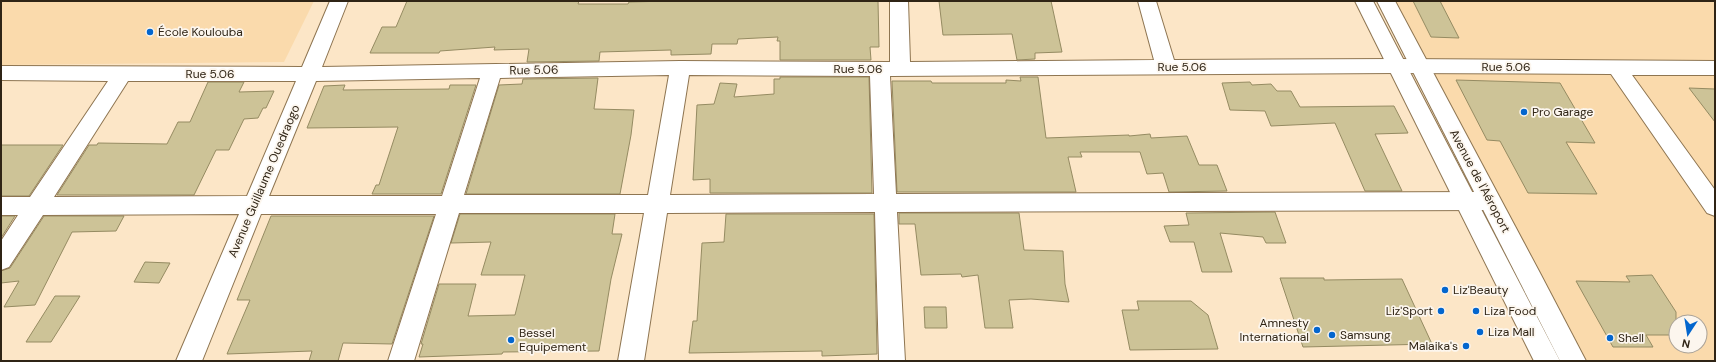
<svg xmlns="http://www.w3.org/2000/svg" width="1716" height="362" viewBox="0 0 1716 362" font-family="'DM Sans',sans-serif">
	<style>
		.built { fill: #fadaac; fill-rule: evenodd }
		.building { fill: #cdc397; stroke: #958b62 }
		.lines { fill: none; stroke-linecap: round; stroke-linejoin: round }
		.minor-casing { stroke: #8e7551; stroke-width: 2 }
		.major-casing { stroke: #8e7551; stroke-width: 2 }
		.minor { fill: #fff; fill-rule: evenodd }
		.major { fill: #fff; fill-rule: evenodd }
		.poi-dot { fill: #0366ce; stroke: #fcf6ee; stroke-width: 1.5 }
		.labels { text-anchor: middle; stroke-width: 3.5; stroke-linejoin: round; paint-order: stroke }
		.poi-label { font-size: 12px; fill: #2f2415; stroke: #fcf6ee; text-anchor: start }
		.street-label { font-size: 12px; fill: #2f2415; stroke: #fcf6ee }
	</style>
	<rect width="100%" height="100%" fill="#fce6c7"/>
	<g class="built">
		<path d="M 1,1 L 314,1 L 284,62 L 1,65 Z"/>
		<path d="M 1386,1 L 1715,1 L 1715,361 L 1573,361 ZM 1676,322 L 1700,322 L 1700,346 L 1676,346 Z"/>
	</g>
	<g class="building">
		<path d="M 407,1 L 579,1 L 578,4 L 628,4 L 629,2 L 669,1 L 878,1 L 879,47 L 870,47 L 871,60 L 780,60 L 780,41 L 777,41 L 778,37 L 738,39 L 737,44 L 712,44 L 711,54 L 671,55 L 671,50 L 600,52 L 599,61 L 527,62 L 529,49 L 494,50 L 495,47 L 440,51 L 439,53 L 370,53 L 382,27 L 396,27 Z"/>
		<path d="M 939,1 L 1051,1 L 1062,52 L 1035,53 L 1035,59 L 1017,60 L 1012,34 L 943,35 Z"/>
		<path d="M 1413,1 L 1440,1 L 1459,38 L 1431,37 Z"/>
		<path d="M 780,77 L 869,77 L 872,193 L 710,193 L 710,179 L 693,180 L 697,105 L 714,104 L 720,83 L 737,84 L 734,97 L 774,94 L 774,79 L 780,79 Z"/>
		<path d="M 1020,77 L 1038,77 L 1046,138 L 1129,135 L 1129,136 L 1150,134 L 1151,138 L 1187,136 L 1199,165 L 1217,165 L 1227,191 L 1169,192 L 1163,173 L 1147,174 L 1140,152 L 1080,152 L 1082,157 L 1068,157 L 1076,192 L 897,192 L 892,81 L 931,81 L 932,83 L 1006,83 L 1006,80 L 1021,81 Z"/>
		<path d="M 598,78 L 594,109 L 634,110 L 631,135 L 620,194 L 466,194 L 499,85 L 522,84 L 523,79 Z"/>
		<path d="M 1456,80 L 1560,83 L 1595,143 L 1566,142 L 1597,194 L 1528,193 L 1500,141 L 1487,140 Z"/>
		<path d="M 208,82 L 244,82 L 239,92 L 274,91 L 266,108 L 263,108 L 258,118 L 244,119 L 229,150 L 216,150 L 194,195 L 57,195 L 89,145 L 97,145 L 98,143 L 167,144 L 178,122 L 190,122 Z"/>
		<path d="M 1250,82 L 1252,85 L 1271,84 L 1277,91 L 1291,91 L 1300,107 L 1394,106 L 1408,133 L 1375,134 L 1402,191 L 1365,191 L 1335,123 L 1271,126 L 1265,111 L 1230,110 L 1222,83 Z"/>
		<path d="M 345,85 L 343,90 L 449,89 L 450,85 L 476,85 L 441,194 L 372,194 L 376,185 L 379,185 L 398,127 L 307,128 L 324,86 Z"/>
		<path d="M 1689,88 L 1715,89 L 1715,122 Z"/>
		<path d="M 1,145 L 63,145 L 29,196 L 1,196 Z"/>
		<path d="M 1275,212 L 1286,243 L 1266,243 L 1263,237 L 1220,233 L 1232,272 L 1202,272 L 1194,242 L 1170,242 L 1164,226 L 1189,225 L 1186,213 Z"/>
		<path d="M 899,213 L 1019,213 L 1024,250 L 1063,251 L 1065,284 L 1069,302 L 1031,299 L 1009,300 L 1013,328 L 985,328 L 978,275 L 962,277 L 961,274 L 921,275 L 915,224 L 899,224 Z"/>
		<path d="M 460,214 L 615,214 L 612,234 L 622,234 L 611,279 L 599,351 L 503,352 L 502,354 L 419,357 L 423,344 L 421,344 L 439,284 L 476,284 L 468,316 L 515,315 L 525,275 L 481,275 L 491,242 L 451,243 Z"/>
		<path d="M 726,214 L 874,214 L 877,354 L 822,356 L 822,351 L 689,353 L 693,321 L 697,321 L 702,243 L 724,242 Z"/>
		<path d="M 1,216 L 15,216 L 1,238 Z"/>
		<path d="M 44,216 L 124,216 L 116,231 L 72,232 L 35,305 L 4,307 L 19,281 L 1,283 L 1,271 L 10,268 Z"/>
		<path d="M 271,216 L 434,216 L 392,344 L 343,343 L 338,361 L 309,361 L 312,351 L 227,354 L 250,300 L 237,300 Z"/>
		<path d="M 145,262 L 170,263 L 159,283 L 134,282 Z"/>
		<path d="M 1652,275 L 1676,312 L 1676,335 L 1646,335 L 1653,347 L 1613,347 L 1576,281 L 1630,282 L 1626,276 Z"/>
		<path d="M 1280,278 L 1324,278 L 1324,280 L 1402,279 L 1432,344 L 1303,347 Z"/>
		<path d="M 55,296 L 80,296 L 51,342 L 26,342 Z"/>
		<path d="M 1137,301 L 1191,301 L 1208,315 L 1218,349 L 1130,350 L 1122,310 L 1139,310 Z"/>
		<path d="M 924,307 L 946,307 L 947,328 L 925,328 Z"/>
	</g>
	<g class="lines">
		<g class="minor-casing">
			<path id="minor" d="M 330,1 L 348,1 L 322,67 L 680,61 L 890,62 L 890,1 L 908,1 L 910,62 L 1154,60 L 1138,1 L 1156,1 L 1174,60 L 1396,59 L 1715,61 L 1715,75 L 1632,75 L 1715,190 L 1715,216 L 1707,213 L 1611,74 L 1396,73 L 890,76 L 896,194 L 1483,192 L 1491,195 L 1494,201 L 1491,207 L 1483,210 L 897,212 L 905,361 L 879,361 L 875,212 L 667,213 L 644,361 L 618,361 L 644,213 L 459,213 L 414,361 L 388,361 L 436,214 L 261,214 L 202,361 L 176,361 L 239,214 L 43,215 L 9,267 L 1,270 L 1,241 L 18,215 L 1,215 L 1,197 L 30,197 L 108,81 L 1,80 L 1,66 L 302,67 ZM 669,75 L 648,195 L 464,195 L 500,78 ZM 689,75 L 870,76 L 874,194 L 670,195 ZM 480,78 L 442,196 L 269,196 L 316,81 ZM 128,81 L 296,81 L 247,196 L 54,197 Z"/>
		</g>
		<g class="major-casing">
			<g id="major">
				<path d="M 1355,1 L 1373,1 L 1560,361 L 1534,361 Z"/>
				<path d="M 1377,1 L 1395,1 L 1540,273 L 1586,361 L 1560,361 Z"/>
			</g>
		</g>
		<use href="#minor" class="minor"/>
		<use href="#major" class="major"/>
	</g>
	<g class="poi-dot">
		<circle cx="150" cy="32" r="4"/>
		<circle cx="1524" cy="112" r="4"/>
		<circle cx="1445" cy="290" r="4"/>
		<circle cx="1441" cy="311" r="4"/>
		<circle cx="1476" cy="311" r="4"/>
		<circle cx="1317" cy="330" r="4"/>
		<circle cx="1480" cy="332" r="4"/>
		<circle cx="1332" cy="335" r="4"/>
		<circle cx="1610" cy="338" r="4"/>
		<circle cx="511" cy="340" r="4"/>
		<circle cx="1466" cy="346" r="4"/>
	</g>
	<g class="labels">
		<g class="poi-label">
			<text x="158" y="36">École Koulouba</text>
			<text x="1532" y="116">Pro Garage</text>
			<text x="1453" y="294">Liz'Beauty</text>
			<text x="1433" y="315" text-anchor="end">Liz'Sport</text>
			<text x="1484" y="315">Liza Food</text>
			<text x="1309" y="327" text-anchor="end">Amnesty<tspan x="1309" dy="14">International</tspan></text>
			<text x="1488" y="336">Liza Mall</text>
			<text x="519" y="337">Bessel<tspan x="519" dy="14">Equipement</tspan></text>
			<text x="1340" y="339">Samsung</text>
			<text x="1618" y="342">Shell</text>
			<text x="1458" y="350" text-anchor="end">Malaika's</text>
		</g>
		<g class="street-label">
			<text x="1182" y="71">Rue 5.06</text>
			<text x="1506" y="71">Rue 5.06</text>
			<text x="858" y="73">Rue 5.06</text>
			<text transform="translate(534 70) rotate(-1)" y="4">Rue 5.06</text>
			<text x="210" y="78">Rue 5.06</text>
			<text transform="translate(264 181) rotate(-67)" y="4">Avenue Guillaume Ouedraogo</text>
			<text transform="translate(1480 181) rotate(62)" y="4">Avenue de l'Aéroport</text>
		</g>
	</g>
	<rect width="1716" height="362" fill="none" stroke="#2f2415" stroke-width="4"/>
	<g transform="translate(1688 334) rotate(192)"><circle r="19" fill="#fcf6ee" stroke="#aaa297"/>
	<path d="M0-3L7 15L0 10L-7 15Z" fill="#0366ce"/>
	<text y="-6" font-size="11" font-weight="bold" text-anchor="middle" fill="#2f2415">N</text>
	</g>
</svg>
